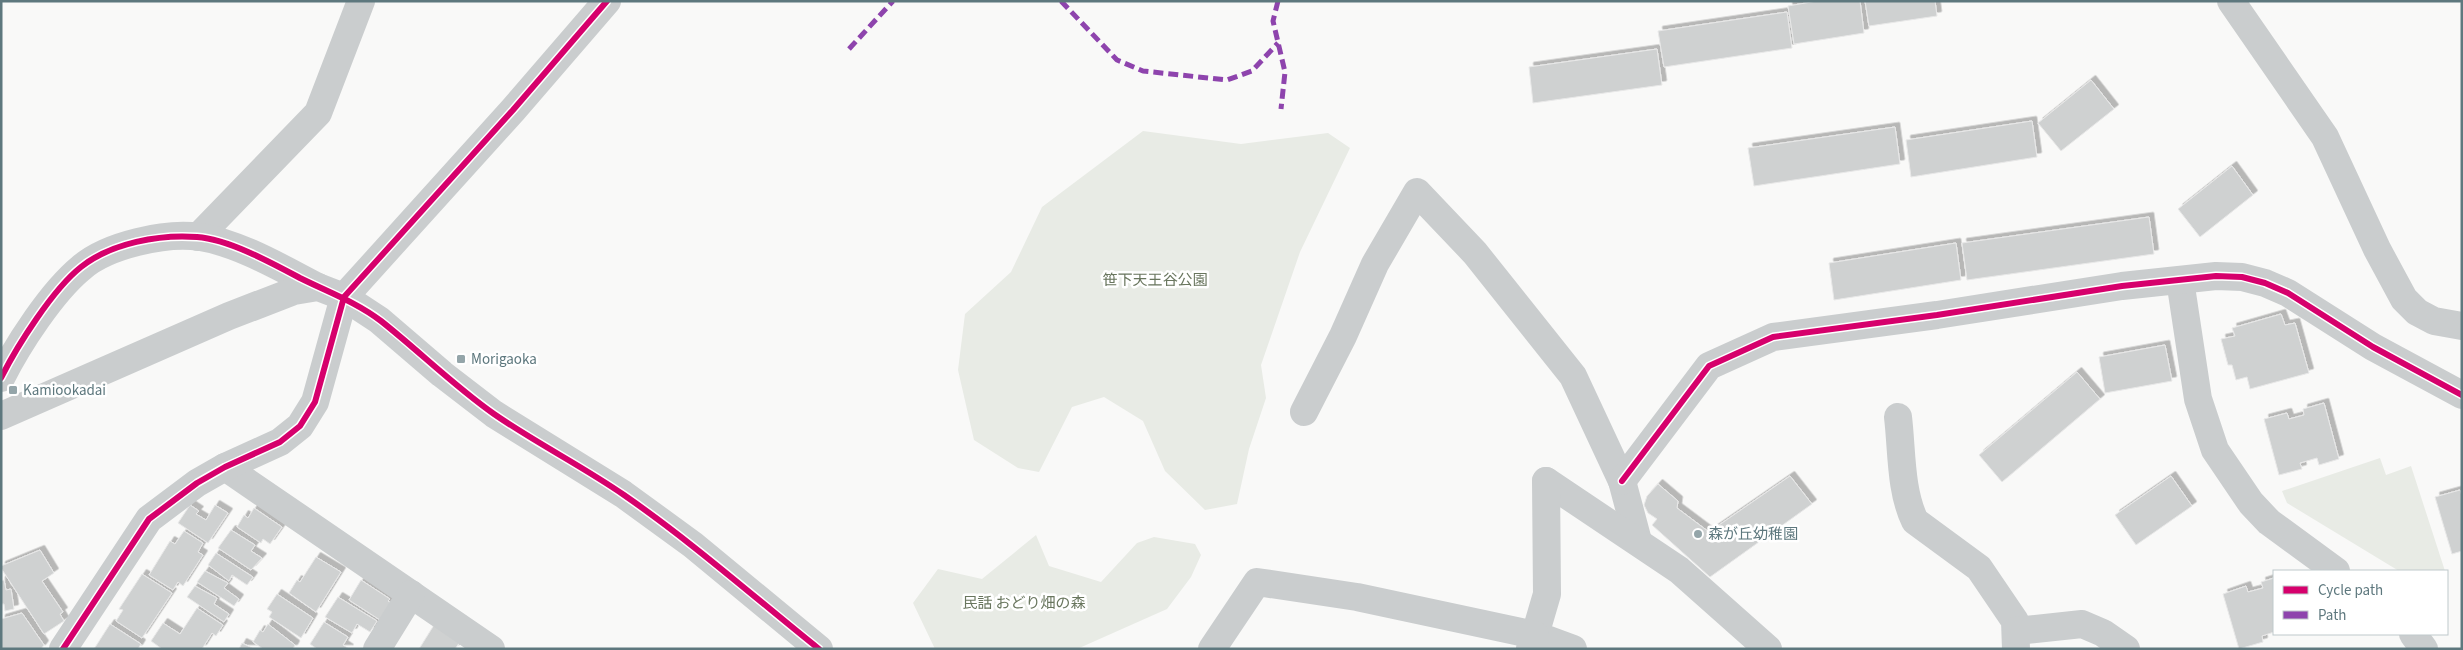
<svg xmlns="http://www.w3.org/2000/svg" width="2463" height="650" viewBox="0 0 2463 650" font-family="'Source Sans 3','Noto Sans JP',sans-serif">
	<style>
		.green { fill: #e8ebe5 }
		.building { fill: #cfd1d1; stroke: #e8e8e8; filter: url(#shadow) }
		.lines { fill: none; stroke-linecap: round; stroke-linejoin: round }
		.minor { stroke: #cacdce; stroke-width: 28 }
		.tertiary { stroke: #cacdce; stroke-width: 28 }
		.quiet { stroke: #8e44ad; stroke-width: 5; stroke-dasharray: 10 5; stroke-linecap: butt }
		.cycleway-casing { stroke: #fff; stroke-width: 9 }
		.cycleway { stroke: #d6006c; stroke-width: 6 }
		.poi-dot { fill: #94a5a9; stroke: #fff; stroke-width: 2 }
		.labels { text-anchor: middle; stroke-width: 5; stroke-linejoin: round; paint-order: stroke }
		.park-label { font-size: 15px; fill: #69765e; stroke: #fff }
		.poi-label { font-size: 15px; fill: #5e787e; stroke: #fff; text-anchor: start }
	</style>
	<defs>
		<filter id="shadow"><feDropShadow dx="4.5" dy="-4.5" stdDeviation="0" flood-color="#0004"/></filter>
	</defs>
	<rect width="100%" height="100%" fill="#f9f9f8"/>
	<g class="green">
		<path d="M 1143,131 L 1241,144 L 1328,133 L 1350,148 L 1300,252 L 1261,365 L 1266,398 L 1249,449 L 1237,504 L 1205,510 L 1165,471 L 1143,421 L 1104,397 L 1072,407 L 1039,472 L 1018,468 L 974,440 L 958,370 L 965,314 L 1011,272 L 1042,207 Z"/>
		<path d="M 2380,458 L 2386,475 L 2411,466 L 2445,571 L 2399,571 L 2287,503 L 2282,491 Z"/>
		<path d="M 1036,535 L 1049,566 L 1101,582 L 1137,543 L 1154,537 L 1195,544 L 1201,555 L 1191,577 L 1167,609 L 1077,649 L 935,649 L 913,603 L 938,569 L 982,579 Z"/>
	</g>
	<g class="building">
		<path d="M 1817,1 L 1860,1 L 1864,33 L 1794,44 L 1788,6 Z"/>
		<path d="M 1865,1 L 1935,1 L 1937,16 L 1869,26 Z"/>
		<path d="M 1787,12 L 1792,48 L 1664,67 L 1658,31 Z"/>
		<path d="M 1657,49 L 1662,85 L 1533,103 L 1529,67 Z"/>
		<path d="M 2091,80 L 2114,109 L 2061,151 L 2038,123 Z"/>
		<path d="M 2032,121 L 2037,157 L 1911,177 L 1906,140 Z"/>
		<path d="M 1895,127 L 1900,164 L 1754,186 L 1748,148 Z"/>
		<path d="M 2232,166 L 2253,195 L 2200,237 L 2178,209 Z"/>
		<path d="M 2149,217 L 2154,254 L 1967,280 L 1962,243 Z"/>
		<path d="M 1956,243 L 1961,280 L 1834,300 L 1829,263 Z"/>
		<path d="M 2281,314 L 2285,325 L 2295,323 L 2309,373 L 2250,389 L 2247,377 L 2236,380 L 2232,365 L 2228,365 L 2221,339 L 2235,336 L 2232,328 Z"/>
		<path d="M 2165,345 L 2172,381 L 2105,393 L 2099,357 Z"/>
		<path d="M 2077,372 L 2100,399 L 2002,482 L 1979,455 Z"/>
		<path d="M 2324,403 L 2339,459 L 2319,465 L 2317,458 L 2300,463 L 2302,469 L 2279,475 L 2264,419 L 2287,413 L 2289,419 L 2304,415 L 2303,409 Z"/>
		<path d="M 1790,476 L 1812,504 L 1710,577 L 1652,525 L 1657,519 L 1648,513 L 1644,505 L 1647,496 L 1658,484 L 1678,501 L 1677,508 L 1709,532 Z"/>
		<path d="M 2171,476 L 2192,506 L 2136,545 L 2115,515 Z"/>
		<path d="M 2460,490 L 2462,496 L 2462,551 L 2452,554 L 2435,497 Z"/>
		<path d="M 190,505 L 199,511 L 196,514 L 206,520 L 215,505 L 228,513 L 208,543 L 178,523 Z"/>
		<path d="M 254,508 L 282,527 L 270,544 L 263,539 L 261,543 L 237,527 L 244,515 L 248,518 Z"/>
		<path d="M 231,530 L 255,545 L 251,551 L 262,558 L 251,570 L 218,548 Z"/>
		<path d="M 184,531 L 203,543 L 198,552 L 203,555 L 183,586 L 178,582 L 173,590 L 149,575 L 170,541 L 175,544 Z"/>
		<path d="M 40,550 L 54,573 L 42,581 L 63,612 L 60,614 L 64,621 L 44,634 L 1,568 L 1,566 Z"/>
		<path d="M 216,553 L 253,577 L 247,585 L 232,575 L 229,581 L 208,565 Z"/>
		<path d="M 316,557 L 341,572 L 316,612 L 289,593 L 297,580 L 300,582 Z"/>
		<path d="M 205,571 L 228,583 L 224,588 L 239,599 L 234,606 L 197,582 Z"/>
		<path d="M 142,574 L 172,593 L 142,638 L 116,621 L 123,610 L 119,609 Z"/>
		<path d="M 2274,578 L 2274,632 L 2262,636 L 2263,642 L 2239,649 L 2223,594 L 2246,586 L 2248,592 L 2263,588 L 2261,582 Z"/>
		<path d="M 4,580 L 6,590 L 11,589 L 14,609 L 5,611 L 4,604 L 1,604 L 1,581 Z"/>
		<path d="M 361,580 L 390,599 L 388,601 L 391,603 L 380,620 L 349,600 Z"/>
		<path d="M 195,586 L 217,598 L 214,604 L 229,614 L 224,622 L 187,597 Z"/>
		<path d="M 277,594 L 313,618 L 301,638 L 269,617 L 272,612 L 267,609 Z"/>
		<path d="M 338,597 L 377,621 L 370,632 L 357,624 L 352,633 L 325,617 Z"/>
		<path d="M 197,608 L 223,625 L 216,636 L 212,633 L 202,649 L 162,649 L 151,641 L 163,623 L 180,634 Z"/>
		<path d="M 22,613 L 44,645 L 41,649 L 1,649 L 1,619 Z"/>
		<path d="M 324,622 L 348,637 L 343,645 L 349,649 L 317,649 L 310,644 Z"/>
		<path d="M 110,624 L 141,644 L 138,649 L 94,649 Z"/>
		<path d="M 268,624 L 295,645 L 293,649 L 263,649 L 253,642 L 260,630 L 263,632 Z"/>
		<path d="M 434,625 L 460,642 L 455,649 L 419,649 Z"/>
		<path d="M 242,643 L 254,649 L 239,649 Z"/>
	</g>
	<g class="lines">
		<g class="minor">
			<path d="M 198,237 L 318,113 L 361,1"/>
			<path d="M 2180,280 L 2198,399 L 2215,450 L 2251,503 L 2269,522 L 2336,571"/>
			<path d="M 1,378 C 18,344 52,292 81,268 C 107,245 166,232 200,237 C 239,243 283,269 318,287"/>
			<path d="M 1304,412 L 1343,336 L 1375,264 L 1417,192 L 1475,253 L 1573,376 L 1622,481 L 1638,541"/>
			<path d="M 1898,417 C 1902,450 1900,490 1915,521 L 1979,568 L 2015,621 L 2016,649"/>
			<path d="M 225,467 L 491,649"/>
			<path d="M 1546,481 L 1679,570 L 1768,649"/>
			<path d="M 1546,481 L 1547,594 L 1535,635 L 1573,649"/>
			<path d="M 2016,631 L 2082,624 L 2103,633 L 2126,649"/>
			<path d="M 2413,634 L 2424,649"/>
			<path d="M 63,649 L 149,519 L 197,483 L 225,467 L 280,442 L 300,426 L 315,402 L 344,297 L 513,110 L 607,1"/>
			<path d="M 377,649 L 411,594"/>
			<path d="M 1212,649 L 1257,582 L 1357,597 L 1535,635 L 1530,649"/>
		</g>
		<g class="tertiary">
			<path d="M 2231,1 L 2325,137 L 2377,249 L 2404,299 L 2417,312 L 2434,321 L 2462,326"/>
			<path d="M 1,416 L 229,316 L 294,291 L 318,287 L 344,297 L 379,320 L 442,374 L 494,414 L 623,494 L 693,545 L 819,649"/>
			<path d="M 1622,481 L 1709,366 L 1773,337 L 1937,315 L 2122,286 L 2216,276 L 2242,277 L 2265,283 L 2288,293 L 2373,347 L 2462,395"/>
		</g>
		<g class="quiet">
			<path d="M 1061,1 L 1117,60 L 1143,71 L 1227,80 L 1252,71 L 1278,43"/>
			<path d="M 1278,1 L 1273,21 L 1285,72 L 1281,109"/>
			<path d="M 849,49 L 893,1"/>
		</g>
		<g class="cycleway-casing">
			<g id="cycleway">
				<path d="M 1,378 C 17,346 53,289 81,267 C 111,243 160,234 197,237 C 228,239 272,263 300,278 C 328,292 356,302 381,321 C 419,351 454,386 494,414 C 536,443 582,466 624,495 C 692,542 754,597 819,649"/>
				<path d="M 1622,481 L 1709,366 L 1773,337 L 1937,315 L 2122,286 L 2216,276 L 2242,277 L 2265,283 L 2288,293 L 2373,347 L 2462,395"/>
				<path d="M 63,649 L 149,519 L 197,483 L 225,467 L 280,442 L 300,426 L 315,402 L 344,297 L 513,110 L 607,1"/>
			</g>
		</g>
		<use href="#cycleway" class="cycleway"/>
	</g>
	<g class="poi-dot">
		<rect x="456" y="354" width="10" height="10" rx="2.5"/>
		<rect x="8" y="385" width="10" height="10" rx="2.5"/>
		<circle cx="1698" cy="534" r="5"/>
	</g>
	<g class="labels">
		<g class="park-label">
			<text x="1155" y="285">笹下天王谷公園</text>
			<text x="1024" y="608">民話 おどり畑の森</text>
		</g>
		<g class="poi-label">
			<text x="471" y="364">Morigaoka</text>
			<text x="23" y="395">Kamiookadai</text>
			<text x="1708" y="539">森が丘幼稚園</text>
		</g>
	</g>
	<rect width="2463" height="650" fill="none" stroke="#5e787e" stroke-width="5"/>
	<rect x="2273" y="570" width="175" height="65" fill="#ffffff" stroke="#bfc9cb"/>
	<rect x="2283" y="586" width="25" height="8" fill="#d6006c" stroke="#bfc9cb"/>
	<text x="2318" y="595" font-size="15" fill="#5e787e">Cycle path</text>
	<rect x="2283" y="611" width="25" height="8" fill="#8e44ad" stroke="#bfc9cb"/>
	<text x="2318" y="620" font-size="15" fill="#5e787e">Path</text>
</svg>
